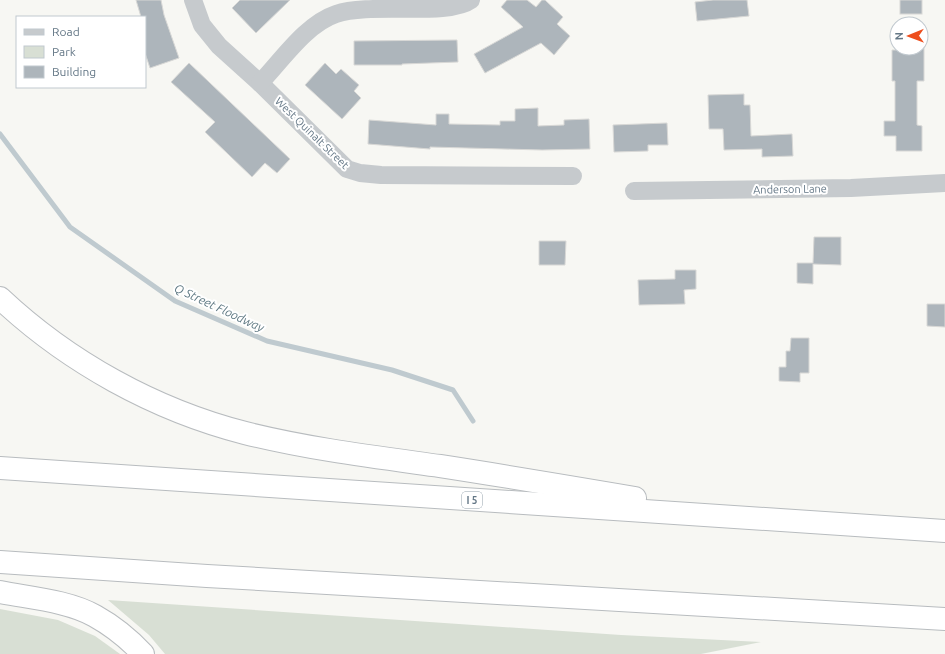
<svg xmlns="http://www.w3.org/2000/svg" width="945" height="654" viewBox="0 0 945 654" font-family="Ubuntu,sans-serif">
	<style>
		.green { fill: #d8dfd4 }
		.lines { fill: none; stroke-linecap: round; stroke-linejoin: round }
		.stream { stroke: #bfcacf; stroke-width: 5 }
		.building { fill: #adb5bb; stroke: #d8d8d6 }
		.highway-casing { stroke: #b8bcbf; stroke-width: 24 }
		.minor { stroke: #c6cacd; stroke-width: 18 }
		.highway { stroke: #fff; stroke-width: 22 }
		.labels { text-anchor: middle; stroke-width: 4; stroke-linejoin: round; paint-order: stroke }
		.shield { fill: #fff; stroke: #92a0aa; stroke-width: 1 }
		.shield-label { font-size: 10px; font-weight: bold; fill: #647786 }
		.street-label { font-size: 11px; fill: #647786; stroke: #fff }
		.water-label { font-size: 12px; font-style: italic; fill: #5f7983; stroke: #fff }
	</style>
	<rect width="100%" height="100%" fill="#f7f7f3"/>
	<g class="green">
		<path d="M 108,600 L 621,635 L 761,642 L 701,654 L 165,654 L 149,635 Z"/>
		<path d="M 0,609 L 58,620 L 95,636 L 120,654 L 0,654 Z"/>
	</g>
	<g class="lines">
		<path class="stream" d="M 0,134 L 70,227 L 175,301 L 267,341 L 392,370 L 453,390 L 473,421"/>
	</g>
	<g class="building">
		<path d="M 136,0 L 161,0 L 164,15 L 179,58 L 150,68 L 145,53 L 145,17 L 141,17 Z"/>
		<path d="M 240,0 L 290,0 L 256,33 L 232,8 Z"/>
		<path d="M 507,0 L 527,0 L 536,7 L 542,0 L 545,0 L 563,17 L 557,24 L 570,36 L 554,55 L 541,43 L 485,73 L 474,54 L 523,27 L 501,7 Z"/>
		<path d="M 713,0 L 747,0 L 749,16 L 697,21 L 695,2 Z"/>
		<rect x="900" y="0" width="22" height="14"/>
		<path d="M 457,40 L 458,62 L 402,64 L 402,65 L 354,65 L 354,41 Z"/>
		<path d="M 901,48 L 924,48 L 924,81 L 917,81 L 917,125 L 922,126 L 922,151 L 896,151 L 896,136 L 884,136 L 884,121 L 895,121 L 895,81 L 892,81 L 892,50 L 901,50 Z"/>
		<path d="M 189,63 L 290,159 L 277,173 L 265,163 L 252,177 L 205,132 L 215,122 L 171,82 Z"/>
		<path d="M 325,63 L 336,74 L 341,69 L 359,85 L 354,91 L 361,98 L 342,119 L 305,85 Z"/>
		<path d="M 744,94 L 744,105 L 750,105 L 751,136 L 792,134 L 793,156 L 762,157 L 762,149 L 724,150 L 723,129 L 709,129 L 708,95 Z"/>
		<path d="M 538,108 L 538,126 L 564,125 L 564,120 L 589,119 L 590,149 L 542,150 L 430,147 L 430,149 L 368,144 L 369,120 L 436,125 L 436,114 L 449,114 L 449,124 L 500,125 L 500,121 L 515,121 L 515,109 Z"/>
		<path d="M 667,123 L 668,145 L 648,145 L 648,151 L 614,152 L 613,125 Z"/>
		<path d="M 814,237 L 841,237 L 841,265 L 813,264 L 813,284 L 797,283 L 797,263 L 813,263 Z"/>
		<path d="M 539,241 L 566,241 L 565,265 L 539,265 Z"/>
		<path d="M 675,270 L 696,270 L 696,289 L 684,290 L 685,304 L 639,305 L 638,280 L 675,279 Z"/>
		<path d="M 927,304 L 945,304 L 945,327 L 927,326 Z"/>
		<path d="M 791,338 L 809,338 L 809,373 L 800,373 L 800,382 L 779,381 L 779,367 L 786,367 L 786,351 L 790,351 Z"/>
	</g>
	<g class="lines">
		<g class="highway-casing">
			<g id="highway">
				<path d="M 0,298 C 68,362 155,410 245,433 C 309,449 375,457 440,466 C 505,476 570,487 635,498"/>
				<path d="M 0,468 L 945,531"/>
				<path d="M 0,562 L 207,576 L 945,619"/>
				<path d="M 0,592 C 30,598 69,601 95,616 C 113,626 129,639 143,654"/>
			</g>
		</g>
		<g class="minor">
			<path d="M 193,0 L 202,25 L 219,46 L 260,83 L 347,169 L 360,173 L 381,175 L 573,176"/>
			<path d="M 260,83 C 282,60 306,24 336,14 C 371,2 448,17 471,0"/>
			<path d="M 634,191 L 851,188 L 945,183"/>
		</g>
		<use href="#highway" class="highway"/>
	</g>
	<g class="labels">
		<rect class="shield" x="462" y="492" width="20" height="16" rx="3"/>
		<g class="shield-label">
			<text x="472" y="504">I 5</text>
		</g>
		<g class="street-label">
			<text transform="translate(312 133) rotate(44)" y="4">West Quinalt Street</text>
			<text transform="translate(790 189) rotate(-1)" y="4">Anderson Lane</text>
		</g>
		<g class="water-label">
			<text transform="translate(219 308) rotate(25)" y="4">Q Street Floodway</text>
		</g>
	</g>
	<rect x="16" y="16" width="130" height="72" fill="#ffffff" stroke="#c1c9cf"/>
	<rect x="24" y="29" width="20" height="6" fill="#c6cacd" stroke="#c1c9cf"/>
	<text x="52" y="36" font-size="12" fill="#647786">Road</text>
	<rect x="24" y="46" width="20" height="12" fill="#d8dfd4" stroke="#c1c9cf"/>
	<text x="52" y="56" font-size="12" fill="#647786">Park</text>
	<rect x="24" y="66" width="20" height="12" fill="#adb5bb" stroke="#c1c9cf"/>
	<text x="52" y="76" font-size="12" fill="#647786">Building</text>
	<g transform="translate(909 36) rotate(269)"><circle r="19" fill="#ffffff" stroke="#c1c9cf"/>
	<path d="M0-3L7 15L0 10L-7 15Z" fill="#ed4e1d"/>
	<text y="-6" font-size="11" font-weight="bold" text-anchor="middle" fill="#647786">N</text>
	</g>
</svg>
